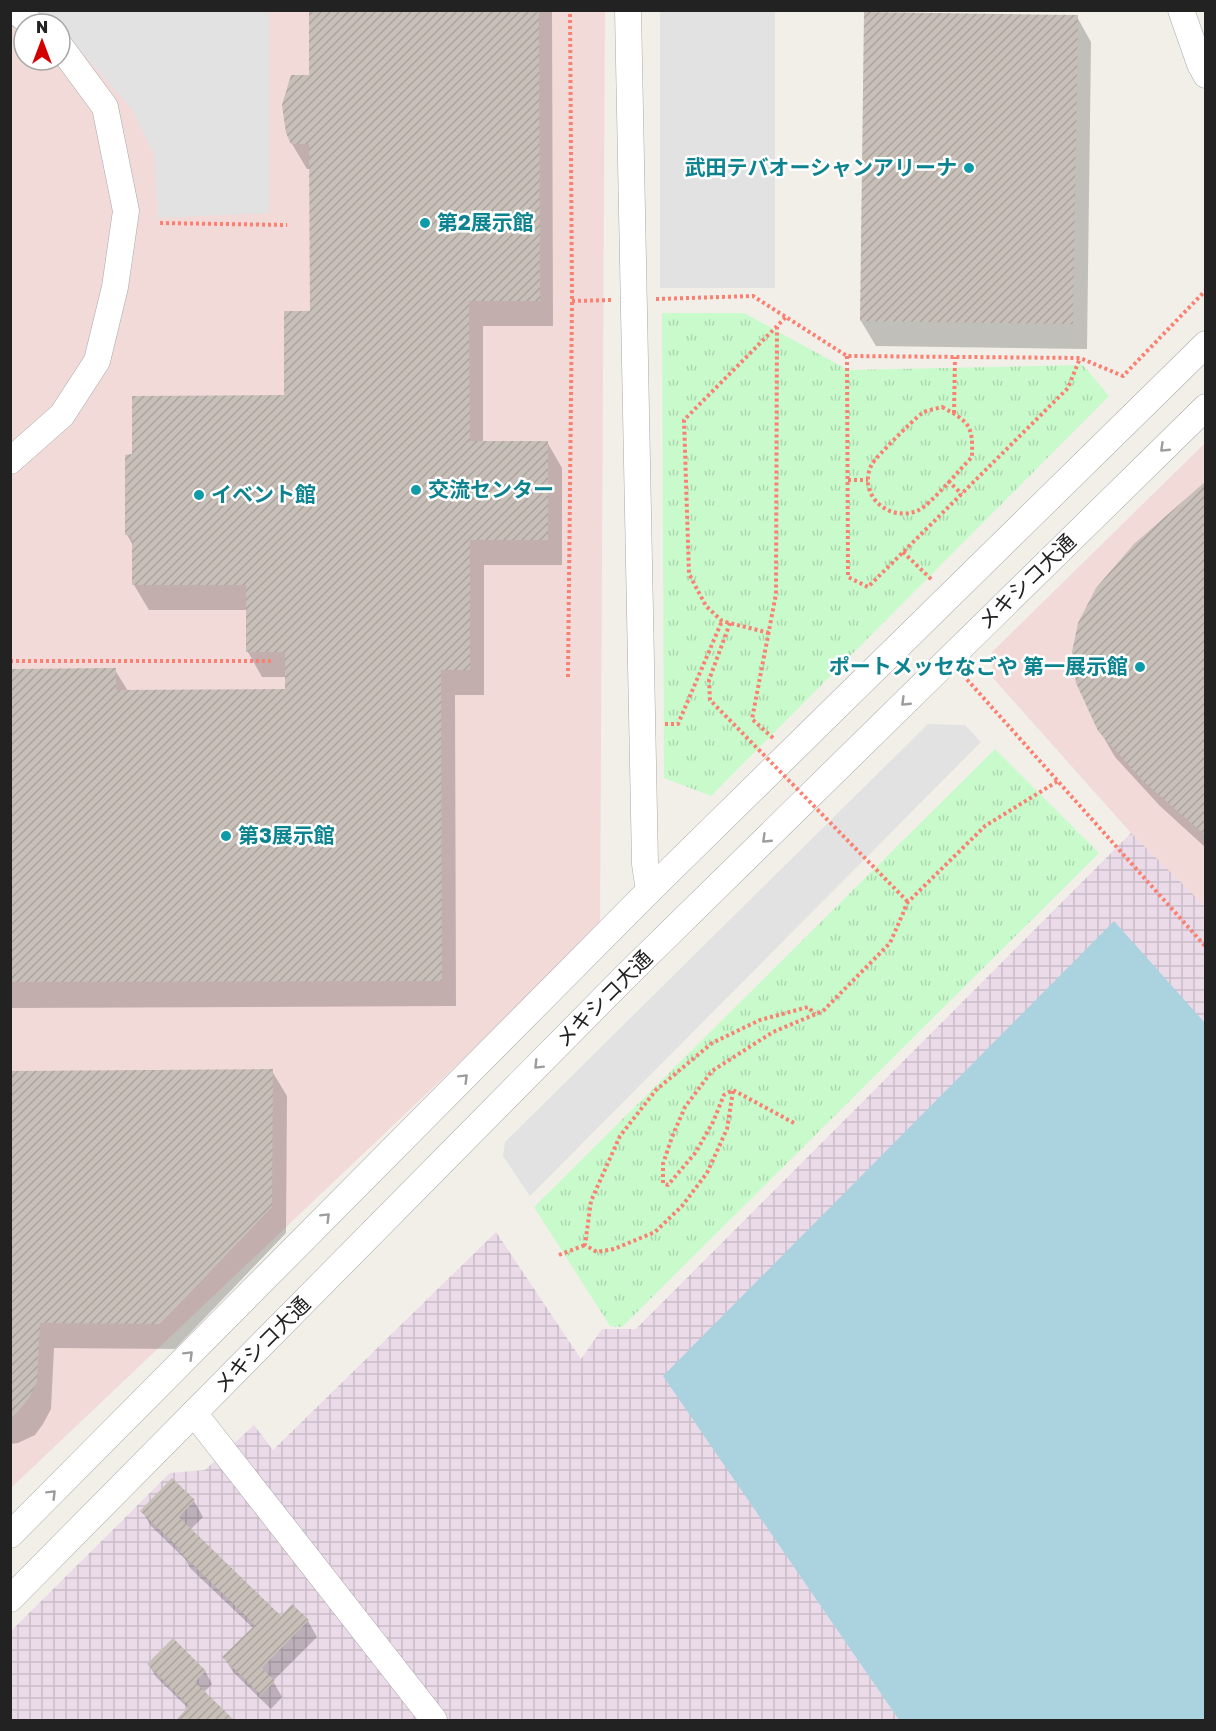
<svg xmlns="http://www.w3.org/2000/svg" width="1216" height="1731" viewBox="0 0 1216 1731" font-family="'Golos Text','Noto Sans JP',sans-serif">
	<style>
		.commercial { fill: #f2dad9; fill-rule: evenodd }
		.industrial { fill: url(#industrial-grid) }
		.park { fill: url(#park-tufts) }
		.parking { fill: #e2e2e2 }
		.water { fill: #aad3df }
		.shadow { fill: #0003 }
		.building { fill: url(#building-hatch) }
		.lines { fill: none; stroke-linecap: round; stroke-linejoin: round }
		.minor-casing { stroke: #a9a9a9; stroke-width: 27 }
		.path { stroke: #fa8072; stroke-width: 4; stroke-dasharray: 3 3; stroke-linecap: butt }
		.minor { stroke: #fff; stroke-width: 26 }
		.path-bridge { stroke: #fa8072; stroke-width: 4; stroke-dasharray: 3 3; stroke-linecap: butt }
		.oneway { stroke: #9c9c9c }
		.culture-dot { fill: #0f9aa8; stroke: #fff; stroke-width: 2 }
		.labels { text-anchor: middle; stroke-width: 5; stroke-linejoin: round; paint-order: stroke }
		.culture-label { font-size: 21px; font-weight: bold; fill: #0d838f; stroke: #fff; text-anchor: start }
		.street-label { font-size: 21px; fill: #222; stroke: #fff }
	</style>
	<defs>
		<pattern id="industrial-grid" width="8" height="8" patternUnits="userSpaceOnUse" patternTransform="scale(1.5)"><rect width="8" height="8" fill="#ebdbe8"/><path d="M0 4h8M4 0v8" fill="none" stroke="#c9bcc7"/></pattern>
		<pattern id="park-tufts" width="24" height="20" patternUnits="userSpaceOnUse" patternTransform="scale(1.5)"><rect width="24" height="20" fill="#c8facc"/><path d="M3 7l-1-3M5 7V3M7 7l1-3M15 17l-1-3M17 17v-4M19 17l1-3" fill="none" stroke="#acd6af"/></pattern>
		<pattern id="building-hatch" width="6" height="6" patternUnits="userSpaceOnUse" patternTransform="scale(1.5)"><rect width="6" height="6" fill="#c7bfb8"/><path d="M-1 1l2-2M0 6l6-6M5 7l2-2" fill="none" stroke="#aba49e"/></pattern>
	</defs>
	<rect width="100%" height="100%" fill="#f2efe9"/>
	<g class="commercial">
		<path d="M 11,11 L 605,11 L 600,929 L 11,1488 ZM 24,24 L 60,24 L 60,60 L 24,60 Z"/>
		<path d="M 1205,443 L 1205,906 L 1131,833 L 993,678 L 992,652 Z"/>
	</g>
	<path class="industrial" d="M 1131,833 L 1205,906 L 1205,1026 L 664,1376 L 899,1720 L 11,1720 L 11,1631 L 170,1473 L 205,1470 L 254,1425 L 273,1450 L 496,1232 L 581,1359 L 602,1329 L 636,1329 Z"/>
	<g class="park">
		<path d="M 662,313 L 744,313 L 848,370 L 1083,365 L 1109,396 L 711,796 L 664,778 Z"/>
		<path d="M 995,749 L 1099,853 L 622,1327 L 610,1326 L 534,1207 Z"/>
	</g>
	<g class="parking">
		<path d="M 37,11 L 269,11 L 269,213 L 158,218 L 154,155 L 132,109 L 80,50 L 60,31 L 60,24 L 52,24 Z"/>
		<rect x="660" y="11" width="115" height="277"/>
		<path d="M 928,724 L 965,725 L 981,742 L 530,1196 L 503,1156 L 505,1142 Z"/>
	</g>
	<path class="water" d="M 1114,921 L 1205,1023 L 1205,1720 L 899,1720 L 663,1376 Z"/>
	<g class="shadow">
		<path d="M 310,10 L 552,10 L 553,326 L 483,326 L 483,442 L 547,442 L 562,468 L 562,565 L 484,565 L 484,695 L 455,695 L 456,1006 L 10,1008 L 10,670 L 115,670 L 128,691 L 287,691 L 287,677 L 262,677 L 248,652 L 248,610 L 149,610 L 134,585 L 134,547 L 127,535 L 126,456 L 286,397 L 312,313 L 311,169 L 307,169 L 292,144 L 311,76 Z"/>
		<path d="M 1077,17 L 1091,42 L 1087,349 L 876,346 L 861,321 Z"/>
		<path d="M 1206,487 L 1206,848 L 1160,806 L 1115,757 L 1100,731 Z"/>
		<path d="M 272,1071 L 287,1096 L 286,1233 L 175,1349 L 54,1348 L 51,1409 L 43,1424 L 35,1435 L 18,1443 L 10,1444 L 10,1073 Z"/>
		<path d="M 194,1501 L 203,1517 L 190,1530 L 281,1618 L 308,1621 L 317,1637 L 273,1681 L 282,1697 L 271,1709 L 233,1672 L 224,1657 L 253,1628 L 190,1568 L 186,1560 L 151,1526 L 142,1511 Z"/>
		<path d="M 149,1665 L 205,1671 L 212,1684 L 203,1693 L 232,1720 L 178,1720 L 189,1709 L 156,1677 Z"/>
	</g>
	<g class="building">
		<path d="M 309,10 L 539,10 L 540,301 L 469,301 L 470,441 L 548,441 L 548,540 L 470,540 L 470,670 L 441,670 L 442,981 L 10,982 L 10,669 L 116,668 L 116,690 L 285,689 L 285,652 L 246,652 L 246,585 L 132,585 L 132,535 L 125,535 L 125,455 L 132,454 L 132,396 L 284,395 L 284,311 L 310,311 L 309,144 L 291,144 L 286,133 L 282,105 L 291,75 L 309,75 Z"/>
		<path d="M 864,12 L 1078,15 L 1073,324 L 860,321 Z"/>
		<path d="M 1206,481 L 1206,836 L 1143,781 L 1098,731 L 1076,683 L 1072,652 L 1078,623 L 1096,588 L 1134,544 Z"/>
		<path d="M 273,1069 L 272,1207 L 160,1324 L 40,1323 L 37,1382 L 29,1398 L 10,1421 L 10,1071 Z"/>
		<path d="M 172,1478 L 195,1500 L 179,1517 L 281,1616 L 292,1604 L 309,1620 L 262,1668 L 275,1681 L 261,1695 L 222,1657 L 255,1625 L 180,1552 L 181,1550 L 140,1511 Z"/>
		<path d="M 173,1638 L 206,1671 L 195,1682 L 234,1720 L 176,1720 L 189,1706 L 147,1664 Z"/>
	</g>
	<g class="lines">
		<g class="minor-casing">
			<g id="minor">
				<path d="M 14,10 L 32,24"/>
				<path d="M 628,10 L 645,864 L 649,891"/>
				<path d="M 1181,10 L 1200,64 L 1206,75"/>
				<path d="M 10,461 L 62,415 L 97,361 L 115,287 L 126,211 L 105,107 L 60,46"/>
				<path d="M 194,1413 L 434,1720"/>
				<path d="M 10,1535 L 649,891 L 1206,344"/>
				<path d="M 10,1599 L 626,976 L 1206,407"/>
			</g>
		</g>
		<g class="path">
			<path d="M 160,223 L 287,225"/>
			<path d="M 656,299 L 753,296 L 847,356 L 1080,358 L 1123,376 L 1206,290"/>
			<path d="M 572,301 L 613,300"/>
			<path d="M 847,356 L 848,577 L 868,587 L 1068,388 L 1080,358"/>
			<path d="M 942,407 C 970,422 973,426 972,457 C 961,468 930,505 919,510 C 889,524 856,494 872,464 C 876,457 913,420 921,414 C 926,410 936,409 942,407 Z"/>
			<path d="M 954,413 L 955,357"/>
			<path d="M 848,480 L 868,480"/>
			<path d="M 948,481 L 962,494"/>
			<path d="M 903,552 L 933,581"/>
			<path d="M 769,633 L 722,621 L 706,606 L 689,574 L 684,420 L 786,317"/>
			<path d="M 10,661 L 271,661"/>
			<path d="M 963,675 L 1206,947"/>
			<path d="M 568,677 L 572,301 L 570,10"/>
			<path d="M 665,724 L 678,724 L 722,621"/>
			<path d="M 773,738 L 752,719 L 776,594 L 777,327"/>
			<path d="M 733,1091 L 727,1129 L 707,1173 L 682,1206 L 655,1232 L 614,1249 L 597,1252 L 585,1245 L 591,1201 L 620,1136 L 656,1090 L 712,1043 L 760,1020 L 808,1007 L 815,1014"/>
			<path d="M 794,1123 L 733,1090 L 724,1095 L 713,1122 L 696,1152 L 668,1185 L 663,1183 L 663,1164 L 672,1137 L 685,1107 L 712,1071 L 773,1032 L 823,1011 L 890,943 L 908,902 L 985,826 L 1058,781"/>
			<path d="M 559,1255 L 585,1245"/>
		</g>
		<use href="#minor" class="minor"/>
		<path class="path-bridge" d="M 730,623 L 709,680 L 710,700 L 908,902"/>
	</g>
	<defs><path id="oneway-chevron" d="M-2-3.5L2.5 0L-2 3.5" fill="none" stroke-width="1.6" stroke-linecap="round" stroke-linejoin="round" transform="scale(1.5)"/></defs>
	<g class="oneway">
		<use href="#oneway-chevron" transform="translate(1164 448) rotate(136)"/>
		<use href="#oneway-chevron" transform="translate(905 702) rotate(136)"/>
		<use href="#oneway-chevron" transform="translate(766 839) rotate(136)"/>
		<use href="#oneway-chevron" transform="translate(538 1065) rotate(135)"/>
		<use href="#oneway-chevron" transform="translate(464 1078) rotate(-45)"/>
		<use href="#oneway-chevron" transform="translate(326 1217) rotate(-45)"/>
		<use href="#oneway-chevron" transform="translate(189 1355) rotate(-45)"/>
		<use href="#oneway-chevron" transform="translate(52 1494) rotate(-45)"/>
	</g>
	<g class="culture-dot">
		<circle cx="969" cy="168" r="6"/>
		<circle cx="425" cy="223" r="6"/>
		<circle cx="416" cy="490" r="6"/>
		<circle cx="199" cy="495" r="6"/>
		<circle cx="1140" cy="667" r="6"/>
		<circle cx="226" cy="836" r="6"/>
	</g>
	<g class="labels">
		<g class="culture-label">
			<text x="957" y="175" text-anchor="end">武田テバオーシャンアリーナ</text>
			<text x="437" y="230">第2展示館</text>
			<text x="428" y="497">交流センター</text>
			<text x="211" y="502">イベント館</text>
			<text x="1128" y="674" text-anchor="end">ポートメッセなごや 第一展示館</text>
			<text x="238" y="843">第3展示館</text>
		</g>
		<g class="street-label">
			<text transform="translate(1027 582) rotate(-44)" y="7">メキシコ大通</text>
			<text transform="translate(604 999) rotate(-45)" y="7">メキシコ大通</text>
			<text transform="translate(262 1345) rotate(-45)" y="7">メキシコ大通</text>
		</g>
	</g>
	<rect width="1216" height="1731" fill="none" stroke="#222222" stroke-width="24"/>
	<g transform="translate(42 42)"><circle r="28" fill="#ffffff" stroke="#a7a7a7" stroke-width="1.5"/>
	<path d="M0-4.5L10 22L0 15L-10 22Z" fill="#d40000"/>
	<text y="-9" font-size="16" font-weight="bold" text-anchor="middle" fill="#222222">N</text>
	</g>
</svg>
